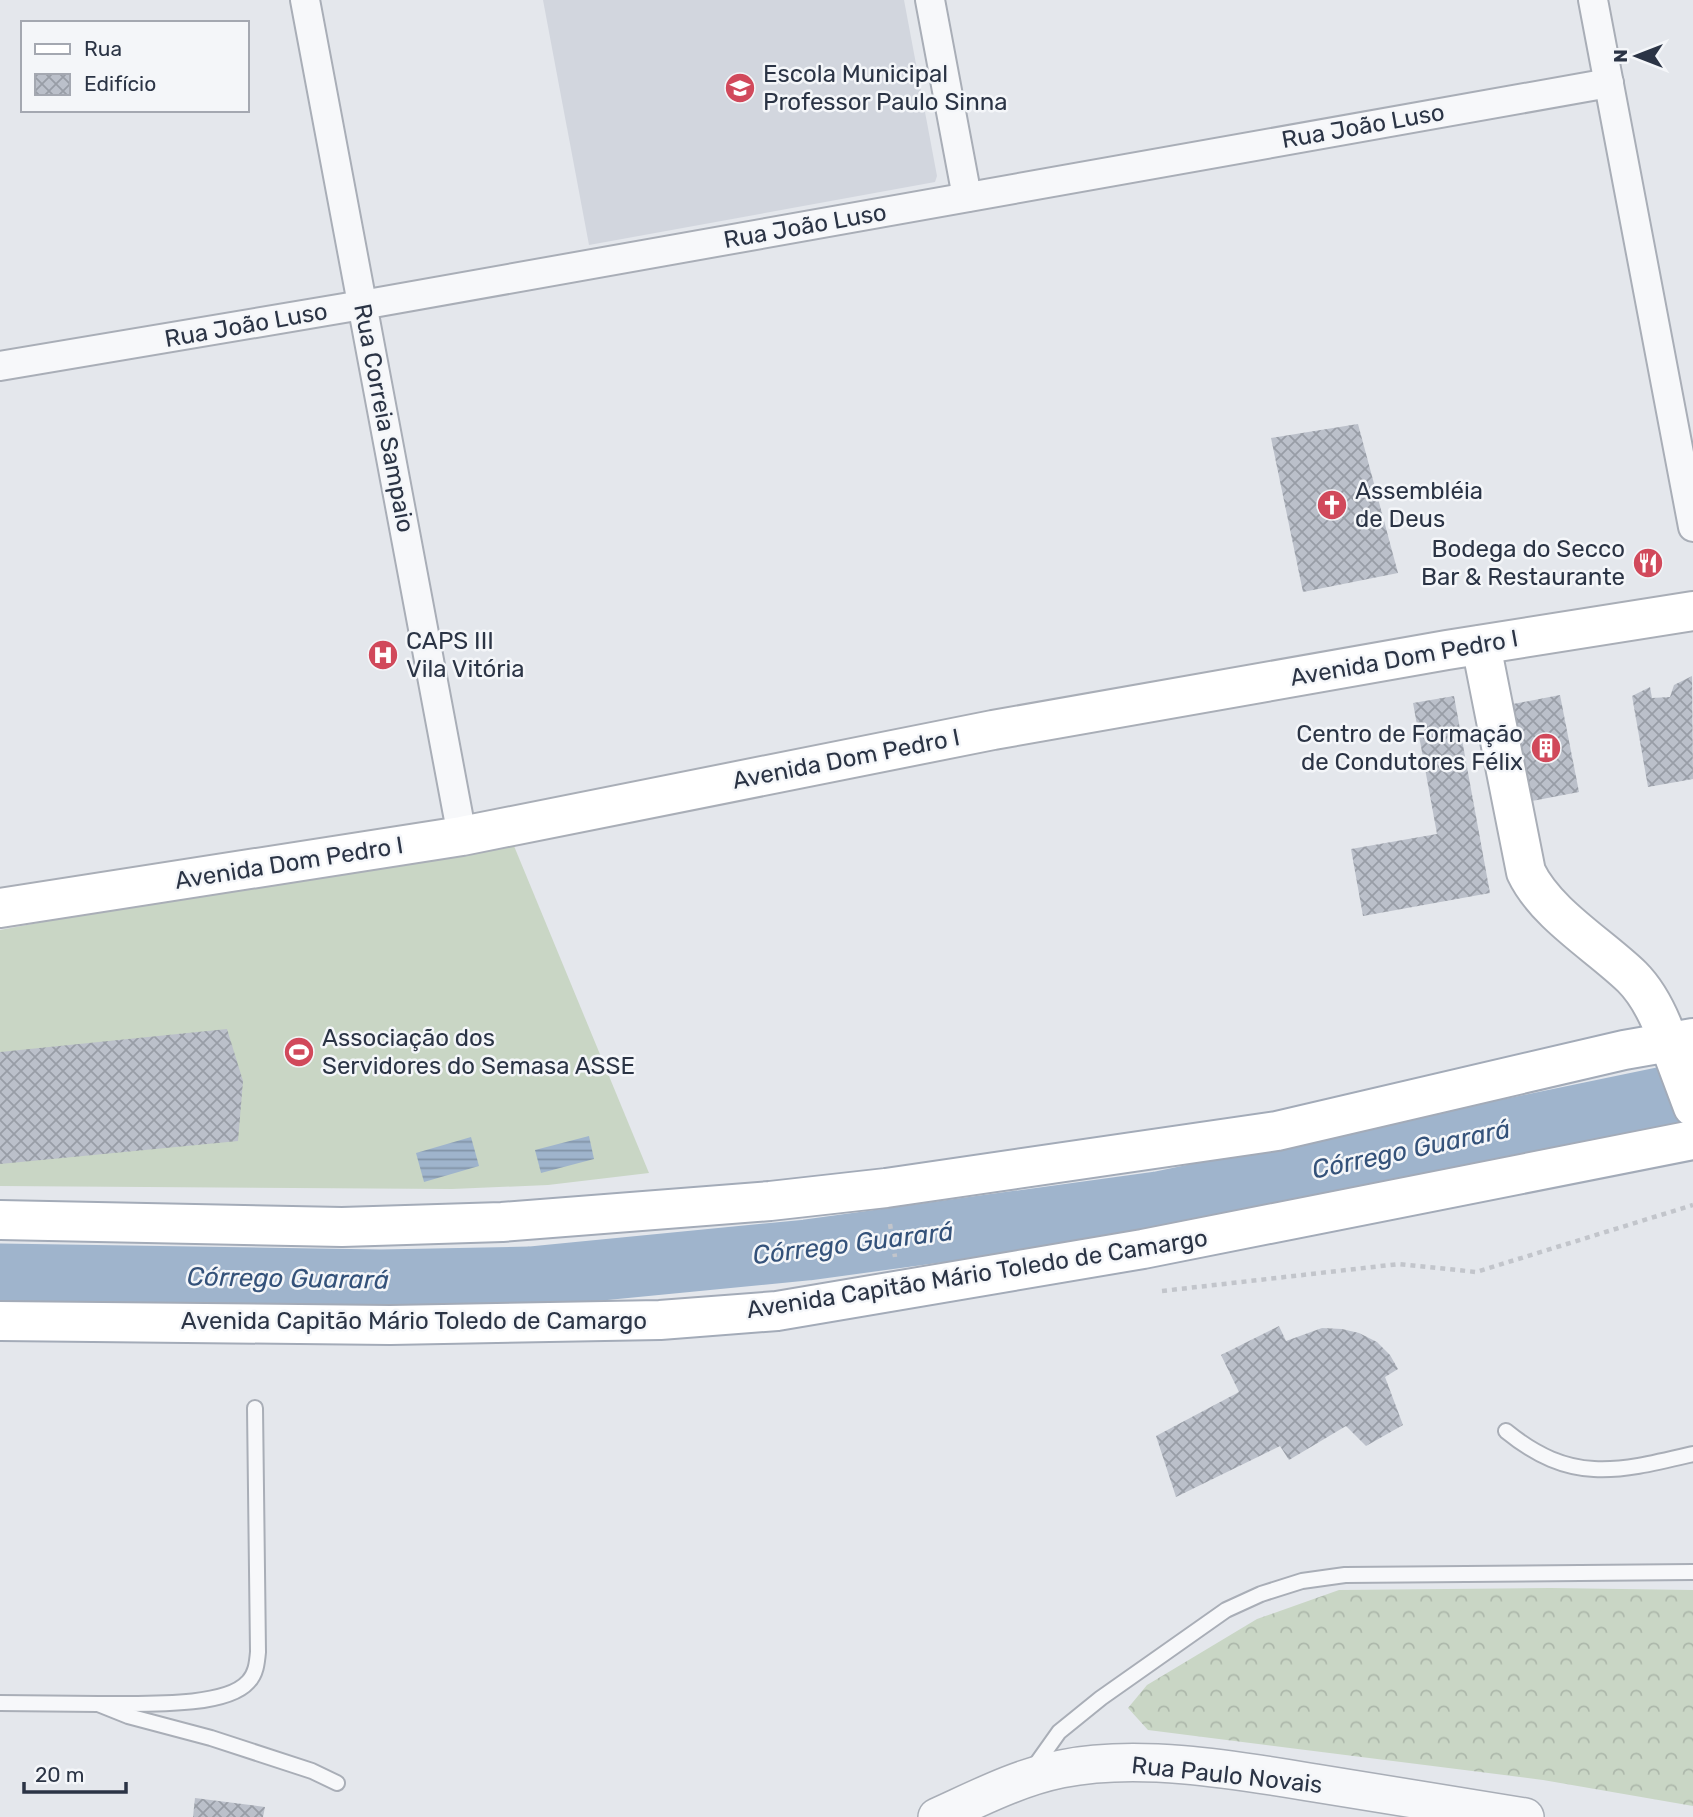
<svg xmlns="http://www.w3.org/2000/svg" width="1693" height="1817" viewBox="0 0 1693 1817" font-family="Rubik,sans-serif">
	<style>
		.built { fill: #d2d6de }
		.forest { fill: url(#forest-crowns) }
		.garden { fill: #c9d6c5 }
		.water { fill: url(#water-rules) }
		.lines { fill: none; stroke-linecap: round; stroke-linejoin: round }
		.river { stroke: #9fb4cc; stroke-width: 61 }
		.building { fill: url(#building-cross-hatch) }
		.service-casing { stroke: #a9aeb7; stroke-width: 18 }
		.minor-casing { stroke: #a9aeb7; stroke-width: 32 }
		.tertiary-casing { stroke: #a9aeb7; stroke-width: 40 }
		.secondary-casing { stroke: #a9aeb7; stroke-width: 42 }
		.primary-casing { stroke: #a3abb8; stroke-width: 42 }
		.path { stroke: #c2c5cb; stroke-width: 4.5; stroke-dasharray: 5 5; stroke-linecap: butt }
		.service { stroke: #f7f8fa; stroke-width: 14 }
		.minor { stroke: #f7f8fa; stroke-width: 28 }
		.tertiary { stroke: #f7f8fa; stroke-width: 37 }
		.secondary { stroke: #fff; stroke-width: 38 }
		.primary { stroke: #fff; stroke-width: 38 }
		.labels { text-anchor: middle; stroke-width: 5; stroke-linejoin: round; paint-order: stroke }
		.poi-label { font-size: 24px; fill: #2b3445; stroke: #f4f6f9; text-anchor: start }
		.street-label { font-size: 24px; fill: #2b3445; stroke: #f4f6f9 }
		.water-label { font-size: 26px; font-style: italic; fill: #34527a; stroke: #f4f6f9 }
	</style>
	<defs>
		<pattern id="forest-crowns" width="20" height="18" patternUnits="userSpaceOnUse" patternTransform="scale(1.75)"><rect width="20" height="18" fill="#c9d6c5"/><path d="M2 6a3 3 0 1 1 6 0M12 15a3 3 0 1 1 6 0" fill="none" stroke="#adb8ab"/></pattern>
		<pattern id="water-rules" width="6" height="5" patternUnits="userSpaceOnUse" patternTransform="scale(1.75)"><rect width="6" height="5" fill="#9fb4cc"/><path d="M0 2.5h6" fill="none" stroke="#8293a7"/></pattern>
		<pattern id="building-cross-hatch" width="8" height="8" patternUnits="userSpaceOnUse" patternTransform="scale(1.75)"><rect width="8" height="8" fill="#bbc0ca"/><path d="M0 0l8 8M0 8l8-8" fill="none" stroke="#989da6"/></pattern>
	</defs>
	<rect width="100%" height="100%" fill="#e4e7ec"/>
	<path class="built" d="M 543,0 L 904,0 L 937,176 L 935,182 L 589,245 Z"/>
	<path class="forest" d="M 1550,1588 L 1693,1590 L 1693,1806 L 1543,1780 L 1148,1730 L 1128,1708 L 1147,1685 L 1257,1619 L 1339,1590 Z"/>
	<path class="garden" d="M 514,846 L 649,1173 L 548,1185 L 452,1189 L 0,1186 L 0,930 L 96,912 Z"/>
	<g class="water">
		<path d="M 589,1136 L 594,1159 L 541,1173 L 535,1150 Z"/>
		<path d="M 471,1137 L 479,1166 L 424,1182 L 416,1153 Z"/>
	</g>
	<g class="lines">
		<path class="river" d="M 0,1274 L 381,1280 L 530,1277 L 807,1250 L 1158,1202 L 1693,1091"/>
	</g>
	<g class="building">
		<path d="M 1358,424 L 1398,573 L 1303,592 L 1271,438 Z"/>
		<path d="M 1692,676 L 1693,779 L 1648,787 L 1632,696 L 1650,687 L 1652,698 L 1670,697 L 1674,685 Z"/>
		<path d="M 1560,695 L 1579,792 L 1532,801 L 1513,704 Z"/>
		<path d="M 1454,696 L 1490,893 L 1363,916 L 1351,849 L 1437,834 L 1413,703 Z"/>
		<path d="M 227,1029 L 243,1081 L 238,1141 L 0,1164 L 0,1052 Z"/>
		<path d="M 1279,1326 L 1286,1341 L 1322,1328 L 1342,1329 L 1359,1333 L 1377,1342 L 1390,1355 L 1398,1369 L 1385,1377 L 1403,1425 L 1366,1446 L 1346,1426 L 1289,1460 L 1280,1446 L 1176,1497 L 1156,1436 L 1239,1392 L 1221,1355 Z"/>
		<path d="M 195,1798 L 265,1807 L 263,1817 L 193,1817 Z"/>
	</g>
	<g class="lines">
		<g class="service-casing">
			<g id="service">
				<path d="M 1506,1431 C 1571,1484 1617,1472 1693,1454"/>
				<path d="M 0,1703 L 98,1704 L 128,1716 L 211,1738 L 312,1771 L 337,1783"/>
				<path d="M 98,1704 C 134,1703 224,1709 248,1682 C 256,1674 257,1663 258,1652 L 255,1408"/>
				<path d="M 1032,1770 L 1059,1732 L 1101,1698 L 1226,1610 L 1261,1594 L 1302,1581 L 1345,1575 L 1693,1572"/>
			</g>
		</g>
		<g class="minor-casing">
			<g id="minor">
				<path d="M 305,0 L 462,836"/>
				<path d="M 930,0 L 967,197"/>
				<path d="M 1593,0 L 1693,527"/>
				<path d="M 0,366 L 362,305 L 1609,83"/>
			</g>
		</g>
		<g class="tertiary-casing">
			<path id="tertiary" d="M 937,1817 C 977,1799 1017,1778 1061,1769 C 1139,1753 1236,1770 1315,1783 C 1385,1794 1455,1806 1525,1817"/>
		</g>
		<g class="secondary-casing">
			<g id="secondary">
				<path d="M 1481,645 L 1526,872 C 1546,914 1599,945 1632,977 C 1650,995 1661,1020 1669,1043"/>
				<path d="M 0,908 L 462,836 L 993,730 L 1447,650 L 1693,611"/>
			</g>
		</g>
		<g class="primary-casing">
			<g id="primary">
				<path d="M 1669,1043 L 1693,1107"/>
				<path d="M 0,1220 L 342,1227 L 502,1222 L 770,1201 L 886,1188 L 1277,1131 L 1624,1050 L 1693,1038"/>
				<path d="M 0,1321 L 390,1325 L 660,1320 L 777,1311 L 1143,1249 L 1693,1140"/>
			</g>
		</g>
		<g class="path">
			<path d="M 890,1224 L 895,1257"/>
			<path d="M 1162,1291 L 1399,1264 L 1476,1272 L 1693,1205"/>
		</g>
		<use href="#service" class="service"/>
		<use href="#minor" class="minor"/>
		<use href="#tertiary" class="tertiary"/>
		<use href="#secondary" class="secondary"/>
		<use href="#primary" class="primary"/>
	</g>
	<defs>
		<g id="school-disc" transform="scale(1.575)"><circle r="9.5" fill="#d1495b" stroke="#f4f6f9"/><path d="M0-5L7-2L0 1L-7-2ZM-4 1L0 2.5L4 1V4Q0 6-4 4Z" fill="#fff"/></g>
		<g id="church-disc" transform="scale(1.575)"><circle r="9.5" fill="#d1495b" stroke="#f4f6f9"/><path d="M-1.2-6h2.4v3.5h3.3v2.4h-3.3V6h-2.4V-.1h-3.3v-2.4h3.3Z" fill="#fff"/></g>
		<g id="restaurant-disc" transform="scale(1.575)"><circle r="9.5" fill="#d1495b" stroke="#f4f6f9"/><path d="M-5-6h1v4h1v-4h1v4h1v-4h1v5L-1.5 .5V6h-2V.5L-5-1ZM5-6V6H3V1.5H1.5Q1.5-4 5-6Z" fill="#fff"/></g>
		<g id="hospital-disc" transform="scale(1.575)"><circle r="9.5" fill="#d1495b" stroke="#f4f6f9"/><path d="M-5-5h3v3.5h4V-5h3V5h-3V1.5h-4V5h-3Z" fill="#fff"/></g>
		<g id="building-disc" transform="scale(1.575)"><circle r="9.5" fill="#d1495b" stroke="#f4f6f9"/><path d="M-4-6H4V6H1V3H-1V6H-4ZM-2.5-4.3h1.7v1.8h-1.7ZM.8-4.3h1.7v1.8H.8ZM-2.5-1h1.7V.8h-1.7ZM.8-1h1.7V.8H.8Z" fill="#fff"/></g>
		<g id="stadium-disc" transform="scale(1.575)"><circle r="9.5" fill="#d1495b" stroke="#f4f6f9"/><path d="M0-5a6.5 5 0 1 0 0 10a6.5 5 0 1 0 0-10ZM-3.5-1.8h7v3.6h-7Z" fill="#fff"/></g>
	</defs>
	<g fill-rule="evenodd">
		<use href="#school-disc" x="740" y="88"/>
		<use href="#church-disc" x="1332" y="505"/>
		<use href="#restaurant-disc" x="1648" y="563"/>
		<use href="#hospital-disc" x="383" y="655"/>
		<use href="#building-disc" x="1546" y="748"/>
		<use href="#stadium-disc" x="299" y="1052"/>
	</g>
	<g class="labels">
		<g class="poi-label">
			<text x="763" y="82">Escola Municipal<tspan x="763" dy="28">Professor Paulo Sinna</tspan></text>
			<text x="1355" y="499">Assembléia<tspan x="1355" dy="28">de Deus</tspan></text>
			<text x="1625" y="557" text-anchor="end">Bodega do Secco<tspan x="1625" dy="28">Bar &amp; Restaurante</tspan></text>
			<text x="406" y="649">CAPS III<tspan x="406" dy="28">Vila Vitória</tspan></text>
			<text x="1523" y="742" text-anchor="end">Centro de Formação<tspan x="1523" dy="28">de Condutores Félix</tspan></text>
			<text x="322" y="1046">Associação dos<tspan x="322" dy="28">Servidores do Semasa ASSE</tspan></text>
		</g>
		<g class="street-label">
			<text transform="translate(1363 126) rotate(-10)" y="8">Rua João Luso</text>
			<text transform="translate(805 226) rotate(-10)" y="8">Rua João Luso</text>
			<text transform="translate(246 325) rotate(-10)" y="8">Rua João Luso</text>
			<text transform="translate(384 418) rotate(79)" y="8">Rua Correia Sampaio</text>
			<text transform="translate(1404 658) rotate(-10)" y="8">Avenida Dom Pedro I</text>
			<text transform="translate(846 759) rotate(-11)" y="8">Avenida Dom Pedro I</text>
			<text transform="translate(289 863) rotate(-9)" y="8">Avenida Dom Pedro I</text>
			<text transform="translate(977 1274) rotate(-9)" y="8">Avenida Capitão Mário Toledo de Camargo</text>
			<text x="414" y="1329">Avenida Capitão Mário Toledo de Camargo</text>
			<text transform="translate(1227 1775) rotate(6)" y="8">Rua Paulo Novais</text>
		</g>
		<g class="water-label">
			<text transform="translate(1411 1149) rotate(-12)" y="9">Córrego Guarará</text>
			<text transform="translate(853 1243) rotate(-7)" y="9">Córrego Guarará</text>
			<text transform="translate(288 1278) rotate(1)" y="9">Córrego Guarará</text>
		</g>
	</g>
	<rect x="21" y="21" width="228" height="91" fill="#f4f6f9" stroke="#a4a8b1" stroke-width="2"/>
	<rect x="35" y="44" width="35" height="10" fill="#ffffff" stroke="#a4a8b1" stroke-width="2"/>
	<text x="84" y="56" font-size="21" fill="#2b3445">Rua</text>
	<rect x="35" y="74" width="35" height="21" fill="url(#building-cross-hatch)" stroke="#a4a8b1" stroke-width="2"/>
	<text x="84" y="91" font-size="21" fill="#2b3445">Edifício</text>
	<g transform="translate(1637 56) rotate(270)" stroke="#f4f6f9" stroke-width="5" paint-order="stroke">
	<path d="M0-5L12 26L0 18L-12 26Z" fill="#2b3445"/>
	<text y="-10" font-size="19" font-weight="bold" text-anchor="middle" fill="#2b3445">N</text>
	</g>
	<path d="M24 1782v10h102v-10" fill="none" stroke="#2b3445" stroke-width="3.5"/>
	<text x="35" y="1782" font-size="21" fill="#2b3445" stroke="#f4f6f9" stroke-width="5" paint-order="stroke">20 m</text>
</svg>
